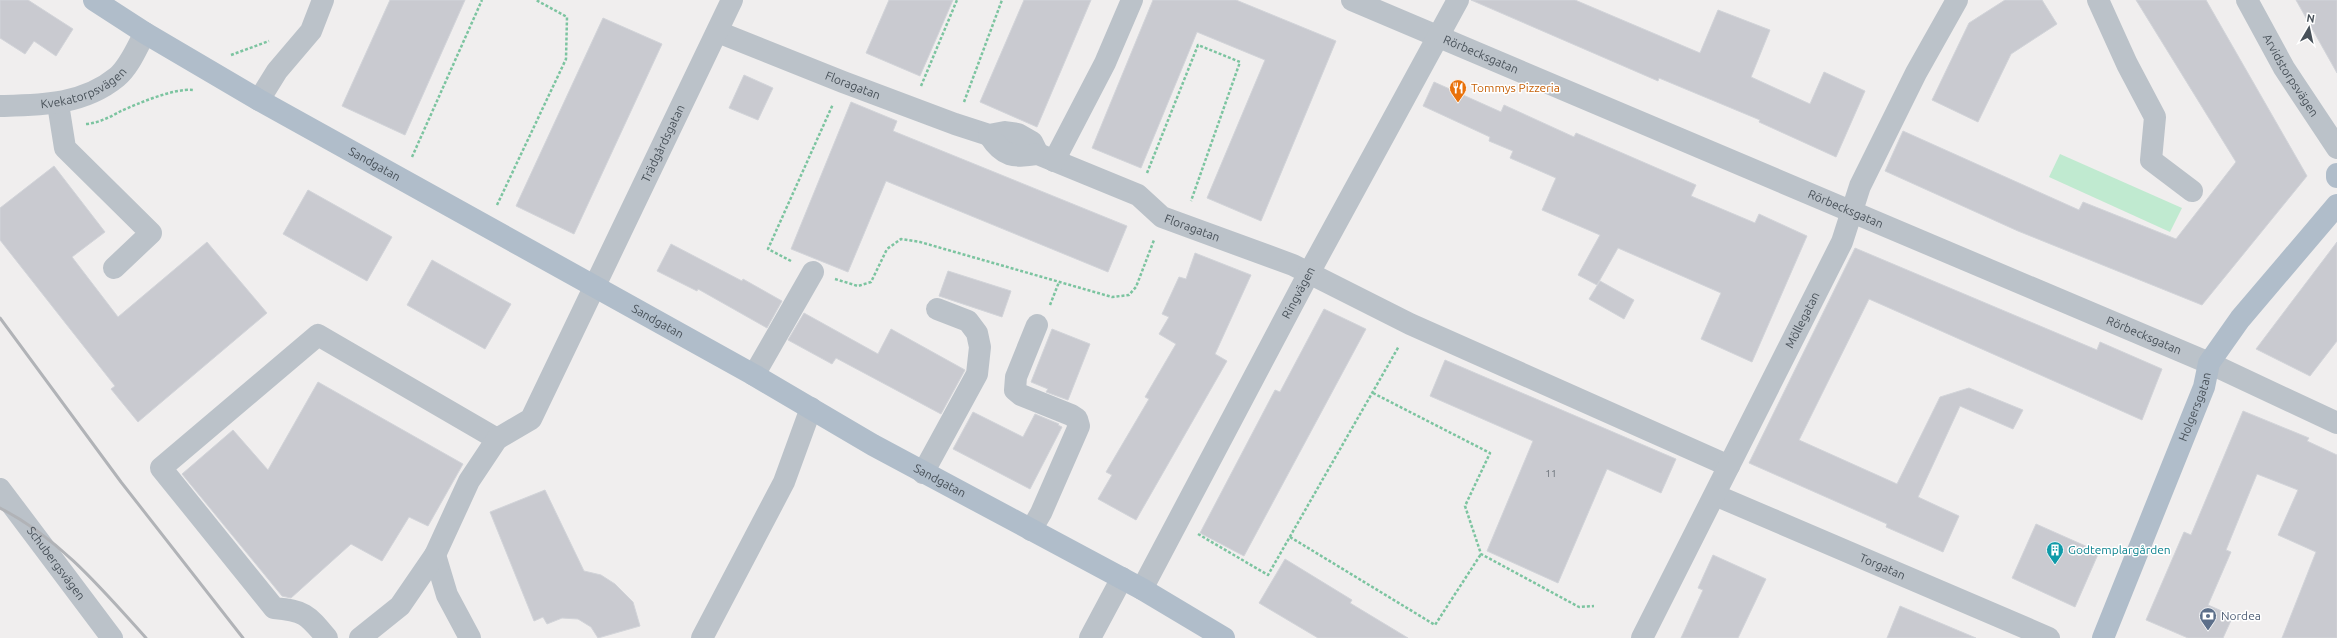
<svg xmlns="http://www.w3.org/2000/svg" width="2337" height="638" viewBox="0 0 2337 638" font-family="Ubuntu,sans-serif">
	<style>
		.green { fill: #c0ead0 }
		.building { fill: #c9cad0; stroke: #d2d4d9 }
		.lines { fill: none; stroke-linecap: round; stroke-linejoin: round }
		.path { stroke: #7cc4a0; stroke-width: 2.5; stroke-dasharray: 3 2; stroke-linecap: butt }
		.minor { stroke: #bbc2c9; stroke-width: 22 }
		.major { stroke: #b0bdca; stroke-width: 22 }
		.rail { stroke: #b1b3b7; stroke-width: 3 }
		.labels { text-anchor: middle; stroke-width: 3; stroke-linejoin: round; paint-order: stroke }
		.number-label { font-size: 10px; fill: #686f77 }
		.street-label { font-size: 12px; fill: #485159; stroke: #fff }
		.food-label { font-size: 12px; fill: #c56008; stroke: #fff; text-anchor: start }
		.culture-label { font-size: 12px; fill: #0d838f; stroke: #fff; text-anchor: start }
		.service-label { font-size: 12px; fill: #4e5e75; stroke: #fff; text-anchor: start }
	</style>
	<rect width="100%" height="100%" fill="#f0eeee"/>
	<path class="green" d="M 2060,154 L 2182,208 L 2170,232 L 2049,177 Z"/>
	<g class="building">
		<path d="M 0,0 L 28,0 L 73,29 L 56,56 L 34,41 L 25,54 L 0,38 Z"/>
		<path d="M 390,0 L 465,0 L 405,135 L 342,106 Z"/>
		<path d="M 889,0 L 953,0 L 920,76 L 866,53 Z"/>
		<path d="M 1024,0 L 1091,0 L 1037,127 L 980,102 Z"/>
		<path d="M 1153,0 L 1236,0 L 1336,41 L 1261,221 L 1207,198 L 1265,60 L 1197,32 L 1141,168 L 1092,148 Z"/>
		<path d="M 1471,0 L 1575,0 L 1700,53 L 1718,10 L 1770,30 L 1751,77 L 1810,104 L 1824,72 L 1865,91 L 1836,157 L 1759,122 L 1760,120 L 1659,78 L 1658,81 Z"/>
		<path d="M 2005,0 L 2042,0 L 2057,24 L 2011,54 L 1978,122 L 1932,100 L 1969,23 Z"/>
		<path d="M 2136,0 L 2206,0 L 2307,176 L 2202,305 L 2018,231 L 1885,171 L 1903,131 L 2079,210 L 2083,202 L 2176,239 L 2236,162 Z"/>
		<path d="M 2296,0 L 2337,0 L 2337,73 Z"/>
		<path d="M 603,18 L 662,44 L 574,234 L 516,206 Z"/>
		<path d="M 744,75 L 773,88 L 758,120 L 729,108 Z"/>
		<path d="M 1434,82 L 1501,112 L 1504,105 L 1574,137 L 1576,133 L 1696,185 L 1691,196 L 1755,223 L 1759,214 L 1807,236 L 1752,362 L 1701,339 L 1721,293 L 1618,248 L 1597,285 L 1578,275 L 1600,235 L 1542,210 L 1556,178 L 1510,158 L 1513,151 L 1489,141 L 1490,137 L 1423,106 Z"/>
		<path d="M 851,102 L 897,121 L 893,131 L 1127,226 L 1108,272 L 886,181 L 848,272 L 791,249 Z"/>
		<path d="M 54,166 L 105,232 L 72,257 L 118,317 L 207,242 L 267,313 L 138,422 L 111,389 L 115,386 L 0,240 L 0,208 Z"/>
		<path d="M 308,190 L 392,237 L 367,281 L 283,234 Z"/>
		<path d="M 2337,242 L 2337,341 L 2310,376 L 2256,349 Z"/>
		<path d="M 671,244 L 742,281 L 743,279 L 782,301 L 767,328 L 698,289 L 697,291 L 657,271 Z"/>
		<path d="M 1855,248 L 2097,350 L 2100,342 L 2162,369 L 2142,420 L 1869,299 L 1799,440 L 1897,484 L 1940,397 L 1969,388 L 2023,410 L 2013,429 L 1960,406 L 1918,497 L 1959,516 L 1943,552 L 1886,527 L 1887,524 L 1749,463 Z"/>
		<path d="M 1195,253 L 1251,275 L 1215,354 L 1227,361 L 1136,520 L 1098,499 L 1112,475 L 1106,472 L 1149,399 L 1145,397 L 1176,344 L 1159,334 L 1169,317 L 1162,314 L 1179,277 L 1186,279 Z"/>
		<path d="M 432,260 L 511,304 L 485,349 L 407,305 Z"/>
		<path d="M 948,271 L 1011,291 L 1002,317 L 939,296 Z"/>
		<path d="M 1600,281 L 1634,300 L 1624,319 L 1589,299 Z"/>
		<path d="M 1324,309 L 1366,329 L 1244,556 L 1200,533 L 1275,390 L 1280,392 Z"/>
		<path d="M 804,313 L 878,354 L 891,329 L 965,370 L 941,414 L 836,358 L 832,364 L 788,340 Z"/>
		<path d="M 1052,329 L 1090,344 L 1068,400 L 1046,392 L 1048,389 L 1031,382 Z"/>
		<path d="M 1445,360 L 1676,459 L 1661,493 L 1607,469 L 1558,583 L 1487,551 L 1533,441 L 1430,396 Z"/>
		<path d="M 318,382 L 463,464 L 428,526 L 409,517 L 382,561 L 351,544 L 291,598 L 282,596 L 182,474 L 233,430 L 268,470 Z"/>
		<path d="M 2243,411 L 2309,438 L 2307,441 L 2337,455 L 2337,638 L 2282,638 L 2316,552 L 2278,535 L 2298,490 L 2257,474 L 2226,550 L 2231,552 L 2208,605 L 2233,616 L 2223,638 L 2188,638 L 2146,620 L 2184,532 L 2191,535 Z"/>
		<path d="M 973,412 L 1023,437 L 1035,414 L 1059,424 L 1058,425 L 1062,427 L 1030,489 L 953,449 Z"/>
		<path d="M 545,490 L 584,571 L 601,575 L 615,584 L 633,602 L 640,626 L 598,638 L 591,627 L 578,619 L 562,618 L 547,624 L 543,617 L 534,621 L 490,512 Z"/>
		<path d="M 2036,524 L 2099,552 L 2075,607 L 2012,578 Z"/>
		<path d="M 1713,555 L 1766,579 L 1738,638 L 1681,638 L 1703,590 L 1698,588 Z"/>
		<path d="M 1285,559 L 1352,600 L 1350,603 L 1408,638 L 1318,638 L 1259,603 Z"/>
		<path d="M 1900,606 L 1976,638 L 1887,638 Z"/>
	</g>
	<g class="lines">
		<g class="path">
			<path d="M 231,55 L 269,41"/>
			<path d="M 921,86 L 957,0"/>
			<path d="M 964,102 L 1002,0"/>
			<path d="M 86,124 C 99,123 110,117 121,111 C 139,103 174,88 193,90"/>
			<path d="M 412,157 L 482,0"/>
			<path d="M 1147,173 L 1198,45 L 1240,62 L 1191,201"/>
			<path d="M 497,205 L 566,59 L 567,17 L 536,0"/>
			<path d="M 791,261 L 768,249 L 833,104"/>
			<path d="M 835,279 L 858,286 L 871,282 L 887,249 L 901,239 L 920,242 L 1112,297 L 1129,295 L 1136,287 L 1154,240"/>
			<path d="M 1050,305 L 1059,282"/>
			<path d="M 1373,393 L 1490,453 L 1465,506 L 1481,554 L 1579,607 L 1594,606"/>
			<path d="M 1198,534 L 1268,575 L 1399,346"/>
			<path d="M 1290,537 L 1435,625 L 1481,554"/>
		</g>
		<g class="minor">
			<path id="s1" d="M 1352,0 L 2209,363 L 2337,423"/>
			<path d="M 2098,0 L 2127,64 L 2155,117 L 2151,160 L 2192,191"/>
			<path id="s2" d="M 2247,0 L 2284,68 L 2337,148"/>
			<path id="s3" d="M 718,32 L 843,82 L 955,124 L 989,135 L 1005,132 L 1018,134 L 1032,142 L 1038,154"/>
			<path d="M 259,100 L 277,71 L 311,31 L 323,0"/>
			<path d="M 58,104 L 65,148 L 151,233 L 114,268"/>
			<path id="s4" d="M 0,106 C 41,105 83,105 117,77 C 130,66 137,47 145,33"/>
			<path id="s5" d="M 989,135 C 1003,157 1014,158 1038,154 L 1138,195 L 1162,217 L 1293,265 L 1410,324 L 1729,466"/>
			<path d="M 1054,161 L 1105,63 L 1132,0"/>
			<path d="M 754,375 L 813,272"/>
			<path d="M 923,473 L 977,374 L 980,347 L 977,333 L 968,321 L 937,309"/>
			<path id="s6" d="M 0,489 L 112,638"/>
			<path id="s7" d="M 1715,495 L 2049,638"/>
			<path d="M 1031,530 L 1041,513 L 1079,426 L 1077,419 L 1071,415 L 1021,395 L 1015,390 L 1016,377 L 1037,325"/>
			<path d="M 435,555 L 447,595 L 470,638"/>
			<path id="s8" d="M 1142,589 L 1309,273 L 1458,0"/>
			<path d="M 327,638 C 307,614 305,611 274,608 L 161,468 L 318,335 L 497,439"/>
			<path id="s9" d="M 360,638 L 400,606 L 435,555 L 469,481 L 497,439 L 531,419 L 732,0"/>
			<path d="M 702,638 L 784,482 L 811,408"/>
			<path d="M 1090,638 L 1122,578"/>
			<path id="s10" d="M 1642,638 L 1842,242 L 1860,186 L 1916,73 L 1957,0"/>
		</g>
		<g class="major">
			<path id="s11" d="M 94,0 L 145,33 L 259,100 L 754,375 L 873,445 L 1142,589 L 1224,638"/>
			<path d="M 2337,174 L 2337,177"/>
			<path id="s12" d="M 2103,638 L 2204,387 L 2209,363 L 2240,319 L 2337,205"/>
		</g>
		<g class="rail">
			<path d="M 0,318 L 121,482 L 243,638"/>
			<path d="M 0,508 C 59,538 102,589 146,638"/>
		</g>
	</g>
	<defs>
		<g id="restaurant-pin" transform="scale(0.9)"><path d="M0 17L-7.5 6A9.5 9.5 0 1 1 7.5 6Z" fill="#e8710a" stroke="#fff"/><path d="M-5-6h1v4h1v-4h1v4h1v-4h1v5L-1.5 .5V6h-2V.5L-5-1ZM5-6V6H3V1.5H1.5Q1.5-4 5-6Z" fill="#fff"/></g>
		<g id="building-pin" transform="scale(0.9)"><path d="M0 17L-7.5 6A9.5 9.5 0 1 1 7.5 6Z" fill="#0f9aa8" stroke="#fff"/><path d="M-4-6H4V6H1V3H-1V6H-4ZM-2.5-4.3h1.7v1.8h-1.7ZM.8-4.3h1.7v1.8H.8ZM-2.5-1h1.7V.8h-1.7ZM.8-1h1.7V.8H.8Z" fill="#fff"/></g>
		<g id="bank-pin" transform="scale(0.9)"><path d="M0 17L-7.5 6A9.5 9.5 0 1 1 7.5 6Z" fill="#5c6f8a" stroke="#fff"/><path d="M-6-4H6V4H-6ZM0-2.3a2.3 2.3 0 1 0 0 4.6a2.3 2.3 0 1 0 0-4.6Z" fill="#fff"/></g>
	</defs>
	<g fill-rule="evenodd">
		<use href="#restaurant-pin" x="1458" y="88"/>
		<use href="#building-pin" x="2055" y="550"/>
		<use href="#bank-pin" x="2208" y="616"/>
	</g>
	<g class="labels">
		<g class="number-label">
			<text x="1551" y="477">11</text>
		</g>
		<g class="street-label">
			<text dy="4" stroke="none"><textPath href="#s1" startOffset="140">Rörbecksgatan</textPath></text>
			<text dy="4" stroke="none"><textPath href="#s2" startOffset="87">Arvidstorpsvägen</textPath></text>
			<text dy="4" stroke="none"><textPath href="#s4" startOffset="87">Kvekatorpsvägen</textPath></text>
			<text dy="4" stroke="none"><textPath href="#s3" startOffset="145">Floragatan</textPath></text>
			<text dy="4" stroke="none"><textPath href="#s9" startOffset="590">Trädgårdsgatan</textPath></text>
			<text dy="4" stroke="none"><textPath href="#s11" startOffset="325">Sandgatan</textPath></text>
			<text dy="4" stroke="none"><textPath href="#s1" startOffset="536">Rörbecksgatan</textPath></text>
			<text dy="4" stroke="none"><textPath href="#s5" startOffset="230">Floragatan</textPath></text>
			<text dy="4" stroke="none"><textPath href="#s8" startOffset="335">Ringvägen</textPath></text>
			<text dy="4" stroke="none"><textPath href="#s10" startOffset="356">Möllegatan</textPath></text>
			<text dy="4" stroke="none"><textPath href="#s11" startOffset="649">Sandgatan</textPath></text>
			<text dy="4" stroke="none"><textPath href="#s1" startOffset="860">Rörbecksgatan</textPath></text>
			<text dy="4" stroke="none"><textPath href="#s12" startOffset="249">Holgersgatan</textPath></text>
			<text dy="4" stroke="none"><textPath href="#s11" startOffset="973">Sandgatan</textPath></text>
			<text dy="4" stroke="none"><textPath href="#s6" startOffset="93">Schubergsvägen</textPath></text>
			<text dy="4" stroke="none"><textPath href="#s7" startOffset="182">Torgatan</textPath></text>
		</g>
		<g class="food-label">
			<text x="1471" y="92">Tommys Pizzeria</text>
		</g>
		<g class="culture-label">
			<text x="2068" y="554">Godtemplargården</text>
		</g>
		<g class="service-label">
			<text x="2221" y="620">Nordea</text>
		</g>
	</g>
	<g transform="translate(2309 28) rotate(9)" stroke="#ffffff" stroke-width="3" paint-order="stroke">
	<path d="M0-3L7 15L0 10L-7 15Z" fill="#485159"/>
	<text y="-6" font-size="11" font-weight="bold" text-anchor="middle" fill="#485159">N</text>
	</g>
</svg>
